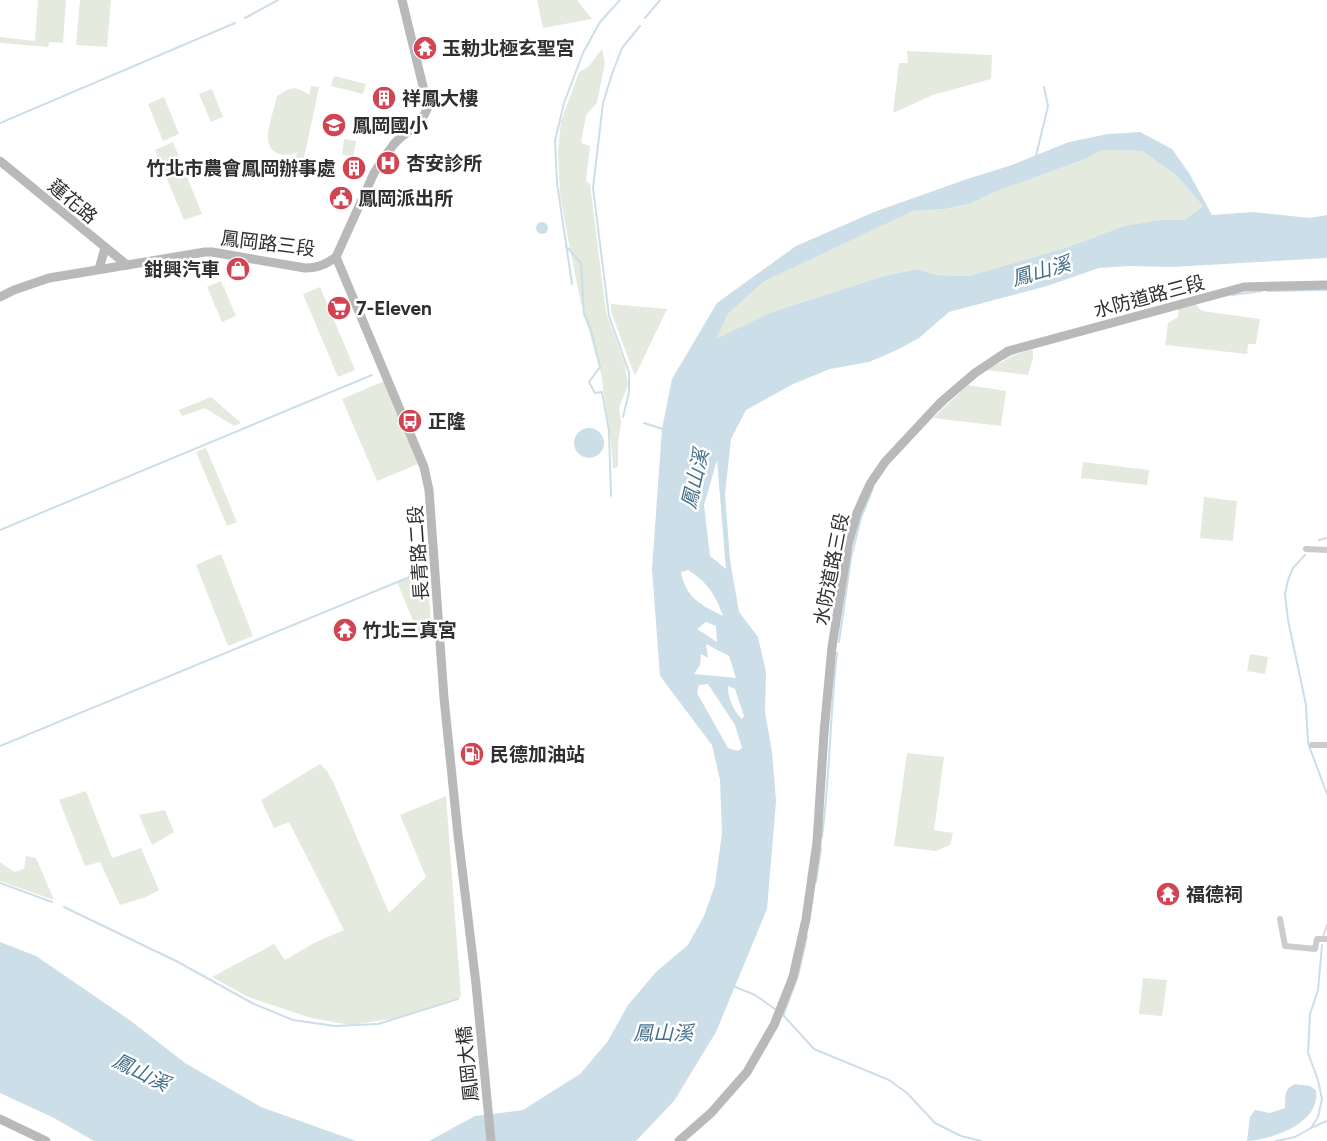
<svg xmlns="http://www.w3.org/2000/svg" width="1327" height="1141" viewBox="0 0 1327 1141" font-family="Figtree,'Noto Sans TC',sans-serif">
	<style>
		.green { fill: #e5eade }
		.water { fill: #ccdee8; fill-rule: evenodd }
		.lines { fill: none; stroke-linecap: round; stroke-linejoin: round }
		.stream { stroke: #ccdee8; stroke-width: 2 }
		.street { stroke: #ccc; stroke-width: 6 }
		.secondary { stroke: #b9b9b9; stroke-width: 9 }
		.labels { text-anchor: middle; stroke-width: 5; stroke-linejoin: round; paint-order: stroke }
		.poi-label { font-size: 19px; font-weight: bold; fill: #2f2f2f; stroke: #fff; text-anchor: start }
		.street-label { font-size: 19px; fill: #2f2f2f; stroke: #fff }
		.water-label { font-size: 20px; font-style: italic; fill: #456f88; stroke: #fff }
	</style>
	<rect width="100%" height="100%" fill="#fff"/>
	<g class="green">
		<path d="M 38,0 L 66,0 L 63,43 L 49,42 L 48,47 L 0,43 L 0,37 L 35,41 Z"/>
		<path d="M 80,0 L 111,0 L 107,47 L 76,45 Z"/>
		<path d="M 537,0 L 577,0 L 592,19 L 543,28 Z"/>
		<path d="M 602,49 L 605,63 L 597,103 L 586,115 L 581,143 L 590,146 L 586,181 L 590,184 L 606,312 L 625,365 L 628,385 L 619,408 L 621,422 L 618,443 L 618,467 L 613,469 L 611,443 L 601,373 L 581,303 L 569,244 L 560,194 L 558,152 L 561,121 L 579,72 L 588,67 Z"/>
		<path d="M 907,51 L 992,55 L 991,79 L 933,95 L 893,113 L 899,63 L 908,63 Z"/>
		<path d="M 334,76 L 366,84 L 363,94 L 331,86 Z"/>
		<path d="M 311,86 L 319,87 L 303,163 L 295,162 L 297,152 C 285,158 269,155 268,139 C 267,129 275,106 277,96 C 291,87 295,85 309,95 Z"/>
		<path d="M 212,89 L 223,117 L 211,122 L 199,94 Z"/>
		<path d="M 164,97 L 179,134 L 163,141 L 148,104 Z"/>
		<path d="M 390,116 L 407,119 L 397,130 L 390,128 Z"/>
		<path d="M 344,139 L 356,141 L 353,156 L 342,155 Z"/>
		<path d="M 173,142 L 202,214 L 184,220 L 155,150 Z"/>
		<path d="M 1102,150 L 1142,151 L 1176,175 L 1203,206 L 1184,220 L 1161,220 L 1094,237 L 1065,248 L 969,276 L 937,275 L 917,269 L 884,276 L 772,312 L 715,340 L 728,314 L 763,282 L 913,211 L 945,209 L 969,204 L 992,193 L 1085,159 Z"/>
		<path d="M 221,281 L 236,316 L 222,322 L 207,287 Z"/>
		<path d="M 320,287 L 355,370 L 338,377 L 303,294 Z"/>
		<path d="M 1194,303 L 1202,311 L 1260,319 L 1256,344 L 1248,344 L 1247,354 L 1165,345 L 1168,323 L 1178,317 L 1178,308 Z"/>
		<path d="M 611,304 L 667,309 L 635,376 L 611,312 Z"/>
		<path d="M 1033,349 L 1033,358 L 1028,375 L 986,370 L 1017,354 Z"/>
		<path d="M 384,381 L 418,464 L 377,481 L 342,399 Z"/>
		<path d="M 968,385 L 1006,391 L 1001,426 L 933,418 Z"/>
		<path d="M 211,397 L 241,423 L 234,426 L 205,408 L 182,416 L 179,410 Z"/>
		<path d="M 206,448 L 237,522 L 227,526 L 196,452 Z"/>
		<path d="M 1083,462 L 1149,470 L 1147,485 L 1081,478 Z"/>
		<path d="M 1204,497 L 1237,501 L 1233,541 L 1200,538 Z"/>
		<path d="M 221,554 L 253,636 L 228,646 L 196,565 Z"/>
		<path d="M 427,571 L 432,637 L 421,640 L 397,582 Z"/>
		<path d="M 1250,654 L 1268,657 L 1265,674 L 1247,671 Z"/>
		<path d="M 907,753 L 944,757 L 934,830 L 953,833 L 950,845 L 936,851 L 894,846 Z"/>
		<path d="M 320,764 L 327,771 L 335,786 L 389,913 L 426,877 L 400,815 L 446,796 L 461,997 L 397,1018 L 350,1025 L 311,1018 L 248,997 L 212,977 L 274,944 L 285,960 L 314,943 L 344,930 L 289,822 L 274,828 L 261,800 Z"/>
		<path d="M 86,791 L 112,858 L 141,848 L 159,890 L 146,897 L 120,905 L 100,862 L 85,866 L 59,800 Z"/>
		<path d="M 165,810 L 174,832 L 152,845 L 139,815 Z"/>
		<path d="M 26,856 L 36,858 L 54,900 L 0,881 L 0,862 L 14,872 L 24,869 Z"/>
		<path d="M 1143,978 L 1167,980 L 1162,1016 L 1139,1014 Z"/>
	</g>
	<g class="water">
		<path d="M 1140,132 L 1172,149 L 1189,173 L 1212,215 L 1253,212 L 1310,218 L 1327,215 L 1327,258 L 1172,267 L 1129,266 L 1099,268 L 1047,286 L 949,312 L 919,338 L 899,349 L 869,362 L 830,369 L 793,384 L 746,410 L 731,439 L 725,494 L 730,560 L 739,612 L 758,637 L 766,672 L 765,712 L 772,752 L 776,801 L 767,909 L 716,1032 L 674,1101 L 636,1141 L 429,1141 L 475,1116 L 523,1110 L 580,1074 L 608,1041 L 628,1005 L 656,972 L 688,945 L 704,916 L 715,885 L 722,833 L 720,780 L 712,745 L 660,676 L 652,569 L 662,429 L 672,379 L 717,303 L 796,246 L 874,212 L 970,178 L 1009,166 L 1069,142 L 1108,134 ZM 1102,150 L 1142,151 L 1176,175 L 1203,206 L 1184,220 L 1161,220 L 1125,226 L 1065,248 L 969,276 L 937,275 L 917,269 L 884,276 L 772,312 L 716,339 L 728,314 L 763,282 L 913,211 L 945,209 L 969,204 L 992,193 L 1085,159 ZM 717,460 L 726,569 L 710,556 L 704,505 ZM 688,570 C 708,583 715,594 723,616 C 701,605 686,598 681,572 ZM 706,622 L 716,626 L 717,642 L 697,629 ZM 706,644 L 729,656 L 736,678 L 694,674 L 700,665 L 701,654 L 708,658 ZM 708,684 L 735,725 L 742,748 L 738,751 L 728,748 L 697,693 L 699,685 ZM 728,686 L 735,689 L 744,716 L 742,719 C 733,710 728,699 728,686 Z"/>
		<circle cx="542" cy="228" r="6"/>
		<circle cx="589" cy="443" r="15"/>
		<path d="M 0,942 L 36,956 L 131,1021 L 185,1063 L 261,1107 L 356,1141 L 94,1141 L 54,1118 L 0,1093 Z"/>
		<path d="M 1295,1084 L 1310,1086 L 1316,1090 C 1321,1123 1274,1139 1247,1141 L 1250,1117 L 1255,1110 L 1270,1113 L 1285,1108 C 1286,1097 1283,1089 1295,1084 Z"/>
	</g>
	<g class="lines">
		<g class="stream">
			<path d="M 245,18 L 278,0"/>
			<path d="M 645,18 L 660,0"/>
			<path d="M 0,123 L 235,23"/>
			<path d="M 1036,156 L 1048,106 L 1044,87"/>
			<path d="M 566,246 L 581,263 L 584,314 L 591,330 L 600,367 L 589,382 L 595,393 L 602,392 L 609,431 L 611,496"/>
			<path d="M 572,284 L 557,183 L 555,141 L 564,103 L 583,53 L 600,22 L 620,0"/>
			<path d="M 1267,291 L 1327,290"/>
			<path d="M 1232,295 L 1262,291"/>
			<path d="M 1003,359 L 1014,353"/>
			<path d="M 939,410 L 946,403"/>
			<path d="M 623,417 L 629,392 L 629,372 L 609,316 L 593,188 L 603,103 L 612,74 L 622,48 L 640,26"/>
			<path d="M 644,423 L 663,429"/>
			<path d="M 0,530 L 372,375"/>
			<path d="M 1319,540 L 1327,538"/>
			<path d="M 1305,555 L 1293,568 L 1288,580 L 1285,594 L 1288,620 L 1306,705 L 1308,743 L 1327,794"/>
			<path d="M 839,642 L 851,558 L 861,518 L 873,488"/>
			<path d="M 0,746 L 429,569"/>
			<path d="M 822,837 C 830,776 830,714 837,653"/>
			<path d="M 816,882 L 821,848"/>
			<path d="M 0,883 L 52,902"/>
			<path d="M 64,907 L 178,962 L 254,1004 L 293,1020 L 335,1026 L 378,1024 L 458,999"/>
			<path d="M 1323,937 L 1327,925"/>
			<path d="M 733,986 L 755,995 L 775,1009"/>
			<path d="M 783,1015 L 814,1049 L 889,1080 L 907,1093 L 935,1123 L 961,1136 L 981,1141"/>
			<path d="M 783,1016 L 798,976 L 807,936"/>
			<path d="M 1311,1128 L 1327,1121"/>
			<path d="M 1276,1141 L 1295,1137 L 1311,1128 L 1318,1117 L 1322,1099 L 1318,1080 L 1308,1053 L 1310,1014 L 1318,990 L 1322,945"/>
		</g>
		<g class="street">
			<path d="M 1306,549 L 1327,550"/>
			<path d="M 1312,745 L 1327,745"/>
			<path d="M 1280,919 L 1285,946 L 1315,949 L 1317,939 L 1327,939"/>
		</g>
		<g class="secondary">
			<path d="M 0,161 L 127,265"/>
			<path d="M 336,257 L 424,467 L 429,490 L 444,698 L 458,835 L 476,984 L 491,1141"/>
			<path d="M 99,269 L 105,248"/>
			<path d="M 0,297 L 14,290 L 49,278 L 205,252 L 212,252 L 305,268 C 318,268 326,264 336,257 L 374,173 C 380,163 387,153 394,144 C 408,128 419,129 428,107 L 402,0"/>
			<path d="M 0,1119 L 46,1141"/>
			<path d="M 679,1141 L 711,1113 L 747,1072 L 774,1025 L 793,977 L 806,919 L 817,842 L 824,733 L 832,647 L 848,545 L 857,513 L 870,484 L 885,462 L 940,403 L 975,373 L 1008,351 L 1244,287 L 1327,285"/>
		</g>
	</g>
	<defs>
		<g id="temple-disc" transform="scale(1.25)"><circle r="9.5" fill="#d24451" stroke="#fff"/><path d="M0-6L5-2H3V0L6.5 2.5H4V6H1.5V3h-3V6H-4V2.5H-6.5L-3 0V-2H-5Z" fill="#fff"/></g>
		<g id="building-disc" transform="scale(1.25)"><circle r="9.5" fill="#d24451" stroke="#fff"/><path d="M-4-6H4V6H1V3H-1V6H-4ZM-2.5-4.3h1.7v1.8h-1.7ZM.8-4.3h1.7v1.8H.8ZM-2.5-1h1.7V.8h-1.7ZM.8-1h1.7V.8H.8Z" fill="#fff"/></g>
		<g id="school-disc" transform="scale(1.25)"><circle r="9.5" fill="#d24451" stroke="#fff"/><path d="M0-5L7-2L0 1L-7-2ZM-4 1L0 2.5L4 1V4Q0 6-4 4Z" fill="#fff"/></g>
		<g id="hospital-disc" transform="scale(1.25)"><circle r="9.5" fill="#d24451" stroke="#fff"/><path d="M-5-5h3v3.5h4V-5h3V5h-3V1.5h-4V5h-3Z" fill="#fff"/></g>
		<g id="civic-disc" transform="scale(1.25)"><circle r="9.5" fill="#d24451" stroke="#fff"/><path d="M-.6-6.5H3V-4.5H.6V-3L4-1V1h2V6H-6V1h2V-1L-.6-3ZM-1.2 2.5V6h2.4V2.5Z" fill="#fff"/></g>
		<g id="shop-disc" transform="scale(1.25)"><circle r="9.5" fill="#d24451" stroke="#fff"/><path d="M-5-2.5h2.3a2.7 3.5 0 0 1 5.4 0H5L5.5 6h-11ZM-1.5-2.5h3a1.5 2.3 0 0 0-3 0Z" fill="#fff"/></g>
		<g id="supermarket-disc" transform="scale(1.25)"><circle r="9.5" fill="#d24451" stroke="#fff"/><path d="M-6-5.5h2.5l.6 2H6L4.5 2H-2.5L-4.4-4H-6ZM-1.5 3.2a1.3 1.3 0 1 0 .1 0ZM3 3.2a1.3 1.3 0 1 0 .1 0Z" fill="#fff"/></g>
		<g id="bus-disc" transform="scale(1.25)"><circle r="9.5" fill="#d24451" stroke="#fff"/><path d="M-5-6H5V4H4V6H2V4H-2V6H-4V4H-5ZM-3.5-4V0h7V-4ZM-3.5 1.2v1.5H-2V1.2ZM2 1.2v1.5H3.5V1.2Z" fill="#fff"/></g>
		<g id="fuel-disc" transform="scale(1.25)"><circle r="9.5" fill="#d24451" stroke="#fff"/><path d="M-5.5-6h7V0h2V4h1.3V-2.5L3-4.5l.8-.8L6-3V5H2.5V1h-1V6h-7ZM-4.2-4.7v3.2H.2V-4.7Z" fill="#fff"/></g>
	</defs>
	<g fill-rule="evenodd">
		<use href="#temple-disc" x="425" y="48"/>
		<use href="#building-disc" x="384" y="98"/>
		<use href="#school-disc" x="334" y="125"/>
		<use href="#hospital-disc" x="388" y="163"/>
		<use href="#building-disc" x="354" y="168"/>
		<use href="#civic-disc" x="341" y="198"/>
		<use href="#shop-disc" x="238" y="269"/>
		<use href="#supermarket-disc" x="339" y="308"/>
		<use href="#bus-disc" x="410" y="421"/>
		<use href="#temple-disc" x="345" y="630"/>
		<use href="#fuel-disc" x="472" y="754"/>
		<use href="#temple-disc" x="1168" y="894"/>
	</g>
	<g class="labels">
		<g class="poi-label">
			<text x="442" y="55">玉勅北極玄聖宮</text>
			<text x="402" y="105">祥鳳大樓</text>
			<text x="352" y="132">鳳岡國小</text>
			<text x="406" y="170">杏安診所</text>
			<text x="336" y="175" text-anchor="end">竹北市農會鳳岡辦事處</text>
			<text x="358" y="205">鳳岡派出所</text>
			<text x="220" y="276" text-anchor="end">鉗興汽車</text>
			<text x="356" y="315">7-Eleven</text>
			<text x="428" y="428">正隆</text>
			<text x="362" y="637">竹北三真宮</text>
			<text x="490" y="761">民德加油站</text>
			<text x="1186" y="901">福德祠</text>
		</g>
		<g class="street-label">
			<text transform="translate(73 201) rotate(40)" y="7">蓮花路</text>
			<text transform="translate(268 243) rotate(7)" y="7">鳳岡路三段</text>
			<text transform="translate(1149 296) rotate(-15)" y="7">水防道路三段</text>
			<text transform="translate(418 553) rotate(-94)" y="7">長青路二段</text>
			<text transform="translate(831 569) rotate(-79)" y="7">水防道路三段</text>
			<text transform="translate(467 1064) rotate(-96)" y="7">鳳岡大橋</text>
		</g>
		<g class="water-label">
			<text transform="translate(1041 271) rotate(-16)" y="7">鳳山溪</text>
			<text transform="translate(695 479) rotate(-77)" y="7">鳳山溪</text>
			<text x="663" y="1040">鳳山溪</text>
			<text transform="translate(141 1072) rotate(26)" y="7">鳳山溪</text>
		</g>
	</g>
</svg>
